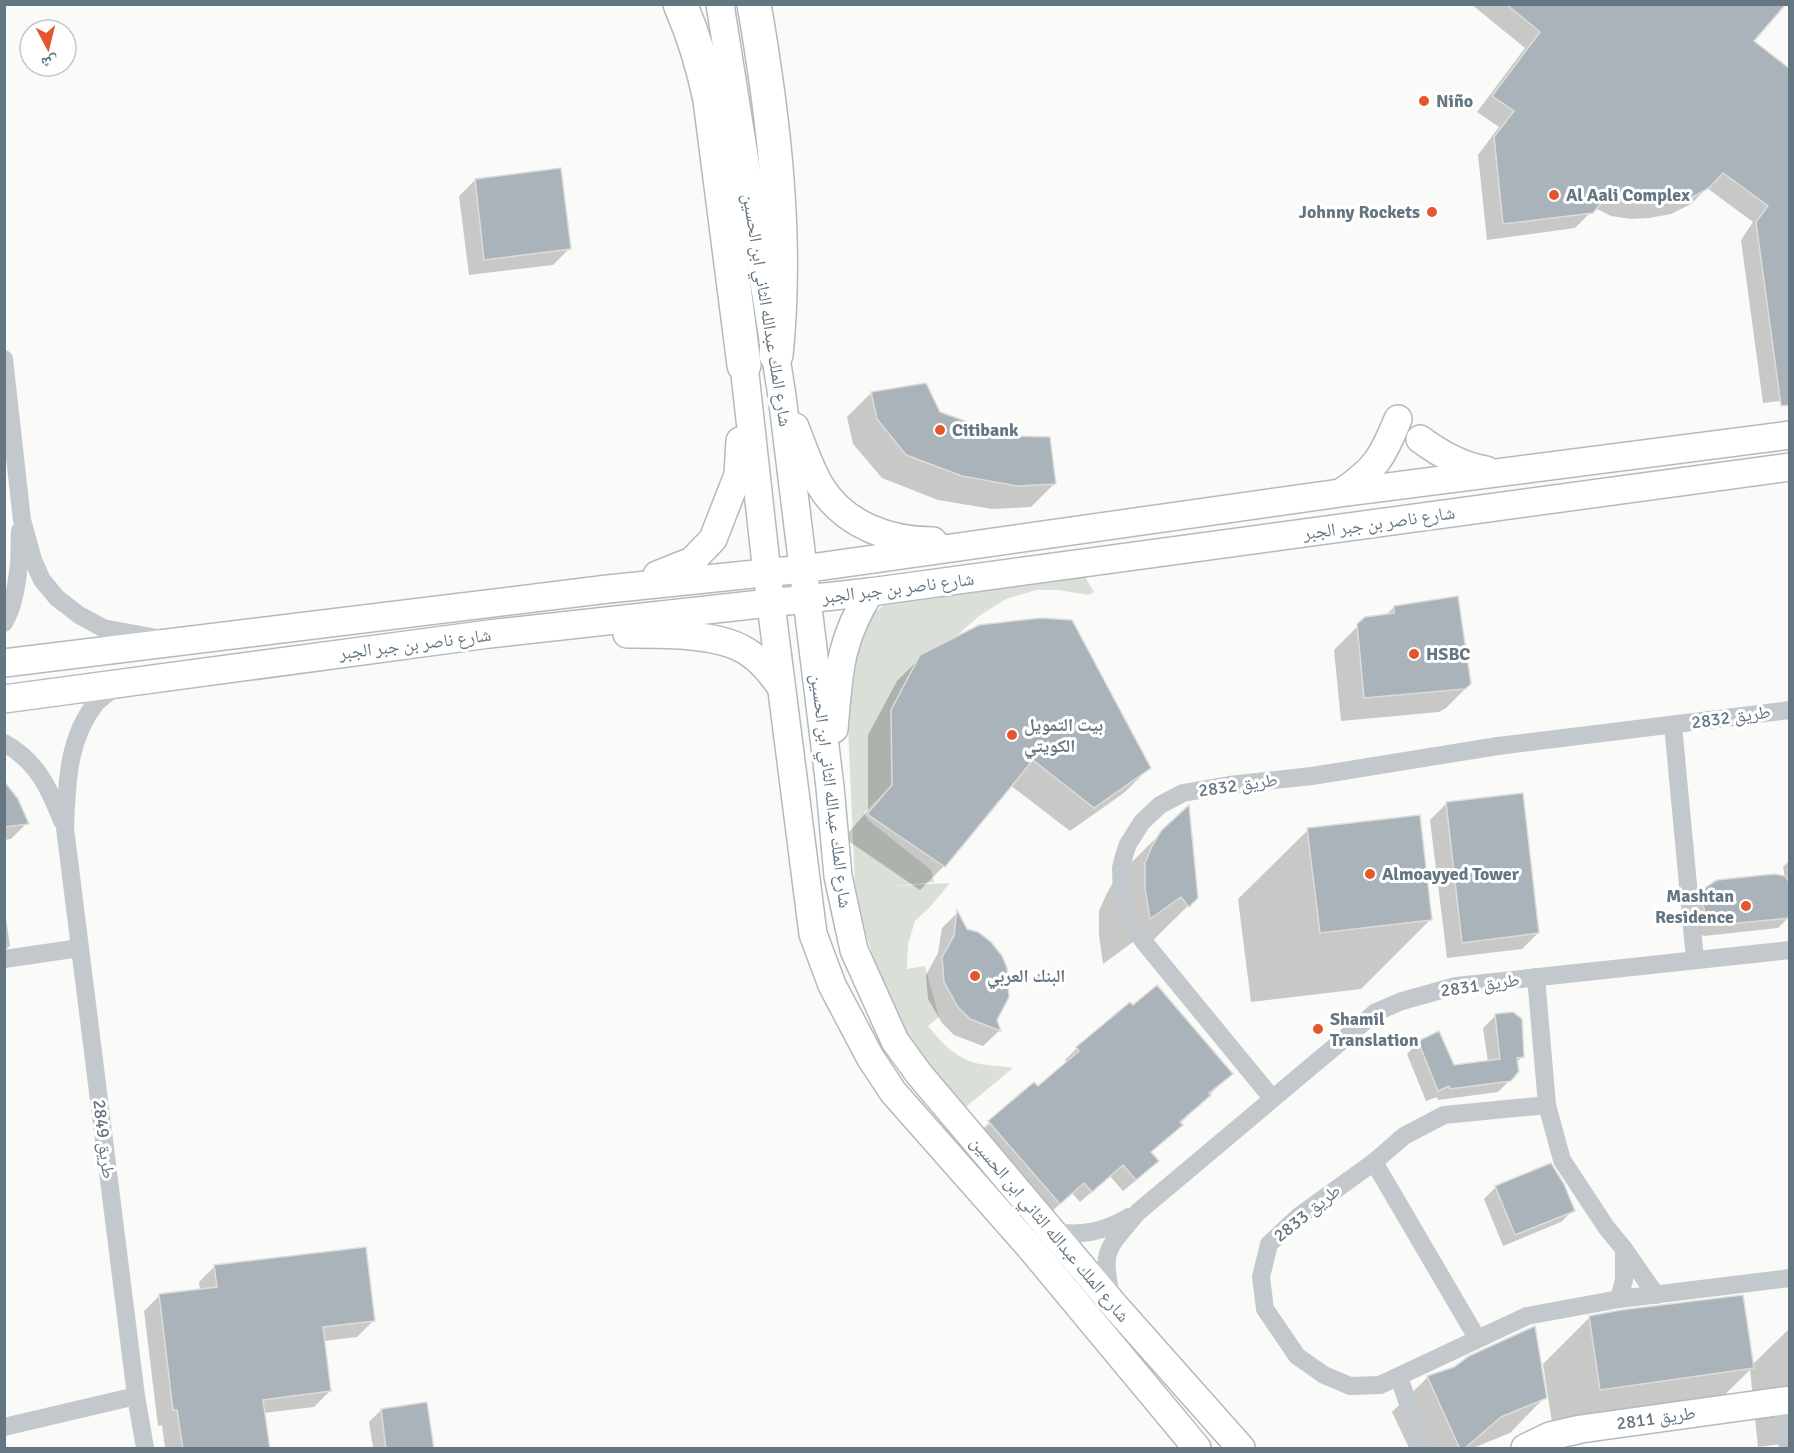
<svg xmlns="http://www.w3.org/2000/svg" width="1794" height="1453" viewBox="0 0 1794 1453" font-family="Signika,'Noto Naskh Arabic',sans-serif">
	<style>
		.green { fill: #dadfd7 }
		.shadow { fill: #0003 }
		.building { fill: #aab3b9; stroke: #dcdcda; stroke-width: 1.5 }
		.lines { fill: none; stroke-linecap: round; stroke-linejoin: round }
		.secondary-casing { stroke: #b3babf; stroke-width: 30 }
		.highway-casing { stroke: #b4b9bd; stroke-width: 36 }
		.street { stroke: #c3c8cc; stroke-width: 18 }
		.secondary { stroke: #fff; stroke-width: 27 }
		.highway { stroke: #fff; stroke-width: 33 }
		.poi-dot { fill: #e4572e; stroke: #fff; stroke-width: 2 }
		.labels { text-anchor: middle; stroke-width: 6; stroke-linejoin: round; paint-order: stroke }
		.poi-label { font-size: 18px; font-weight: bold; fill: #657683; stroke: #fff; text-anchor: start }
		.street-label { font-size: 18px; fill: #657683; stroke: #fff }
	</style>
	<rect width="100%" height="100%" fill="#fafaf8"/>
	<path class="green" d="M 1085,577 L 1094,592 L 1088,595 L 1059,590 L 1036,590 L 1006,599 L 979,616 L 938,652 L 891,710 L 892,785 L 864,813 L 868,820 L 931,870 L 934,882 L 893,886 L 950,883 L 930,907 L 915,921 L 908,944 L 907,969 L 925,966 L 939,1017 L 928,1026 C 943,1044 956,1059 980,1064 C 991,1066 1002,1066 1013,1068 L 961,1111 L 910,1046 L 887,1001 L 866,934 L 855,888 L 848,725 L 852,675 L 858,642 L 871,616 L 887,602 Z"/>
	<g class="shadow">
		<path d="M 1471,4 L 1775,4 L 1752,41 L 1790,400 L 1763,403 L 1741,240 L 1753,222 L 1707,188 L 1691,204 L 1671,214 L 1649,218 L 1631,219 L 1611,216 L 1595,208 L 1575,228 L 1487,240 L 1478,155 L 1499,127 L 1477,112 L 1525,48 Z"/>
		<path d="M 475,180 L 569,249 L 553,265 L 469,275 L 459,196 Z"/>
		<path d="M 925,384 L 939,413 L 1055,483 L 1031,507 L 992,509 L 938,500 L 882,478 L 853,444 L 847,417 L 871,393 Z"/>
		<path d="M 1394,607 L 1470,684 L 1446,708 L 1439,712 L 1341,721 L 1334,650 L 1365,619 L 1386,615 Z"/>
		<path d="M 921,657 L 1149,768 L 1125,792 L 1070,831 L 1010,785 L 944,866 L 920,890 L 844,838 L 868,810 L 868,735 L 897,681 Z"/>
		<path d="M 4,783 L 27,823 L 11,839 L 4,840 Z"/>
		<path d="M 1446,804 L 1538,933 L 1522,949 L 1447,958 L 1430,820 Z"/>
		<path d="M 1308,830 L 1431,919 L 1361,989 L 1251,1002 L 1238,899 Z"/>
		<path d="M 1162,832 L 1197,897 L 1141,952 L 1133,942 L 1103,964 L 1099,935 L 1099,911 L 1106,895 L 1115,879 Z"/>
		<path d="M 1790,860 L 1790,916 L 1778,928 L 1704,936 L 1695,930 L 1695,901 L 1707,888 L 1785,878 L 1783,867 Z"/>
		<path d="M 4,905 L 10,946 L 4,951 Z"/>
		<path d="M 957,913 L 999,1031 L 983,1046 L 954,1035 L 942,1023 L 928,999 L 926,975 L 938,953 L 942,928 Z"/>
		<path d="M 1495,1016 L 1523,1056 L 1516,1063 L 1510,1080 L 1498,1092 L 1438,1100 L 1437,1097 L 1426,1101 L 1407,1054 L 1418,1042 L 1453,1067 L 1488,1062 L 1483,1028 Z"/>
		<path d="M 1077,1048 L 1231,1074 L 1150,1153 L 1145,1173 L 1123,1191 L 1110,1176 L 1080,1202 L 1072,1193 L 1048,1215 L 977,1134 L 1034,1084 L 1038,1088 L 1067,1063 L 1065,1060 Z"/>
		<path d="M 1496,1187 L 1573,1210 L 1561,1222 L 1503,1246 L 1484,1199 Z"/>
		<path d="M 215,1266 L 373,1321 L 357,1337 L 324,1341 L 330,1391 L 314,1407 L 263,1413 L 268,1448 L 165,1448 L 162,1425 L 158,1426 L 144,1311 L 160,1295 L 200,1291 L 199,1282 Z"/>
		<path d="M 1590,1317 L 1752,1365 L 1790,1328 L 1790,1443 L 1758,1447 L 1750,1370 L 1705,1414 L 1554,1436 L 1543,1364 Z"/>
		<path d="M 1428,1377 L 1545,1397 L 1510,1433 L 1473,1448 L 1409,1448 L 1392,1412 Z"/>
		<path d="M 381,1410 L 432,1448 L 373,1448 L 369,1422 Z"/>
	</g>
	<g class="building">
		<path d="M 1506,4 L 1786,4 L 1754,41 L 1790,69 L 1790,405 L 1781,406 L 1756,222 L 1768,206 L 1723,173 L 1709,188 L 1689,199 L 1667,203 L 1647,203 L 1628,200 L 1610,192 L 1593,213 L 1503,224 L 1494,137 L 1514,111 L 1492,96 L 1540,32 Z"/>
		<path d="M 561,168 L 571,249 L 484,260 L 475,179 Z"/>
		<path d="M 926,383 L 940,412 L 973,424 L 1017,436 L 1050,437 L 1056,484 L 1017,486 L 962,476 L 906,455 L 877,419 L 871,392 Z"/>
		<path d="M 1458,596 L 1471,684 L 1465,689 L 1364,698 L 1357,624 L 1365,617 L 1394,613 L 1394,606 Z"/>
		<path d="M 1041,618 L 1072,620 L 1151,768 L 1094,808 L 1033,760 L 945,867 L 867,814 L 892,785 L 891,710 L 920,655 L 979,625 Z"/>
		<path d="M 4,781 L 18,799 L 29,824 L 4,827 Z"/>
		<path d="M 1523,793 L 1539,933 L 1462,943 L 1446,802 Z"/>
		<path d="M 1189,805 L 1198,898 L 1189,907 L 1181,897 L 1150,919 L 1145,888 L 1145,863 L 1152,846 L 1161,831 Z"/>
		<path d="M 1420,815 L 1432,920 L 1320,933 L 1307,828 Z"/>
		<path d="M 1774,874 L 1785,876 L 1790,883 L 1790,918 L 1717,925 L 1706,918 L 1701,895 L 1706,887 L 1717,880 Z"/>
		<path d="M 957,910 L 967,929 L 978,932 L 991,942 L 1002,956 L 1007,968 L 1009,997 L 997,1020 L 1001,1031 L 970,1019 L 958,1007 L 944,982 L 942,957 L 954,936 Z"/>
		<path d="M 1157,985 L 1233,1074 L 1209,1093 L 1211,1095 L 1180,1122 L 1183,1125 L 1151,1152 L 1159,1161 L 1136,1180 L 1123,1165 L 1092,1192 L 1084,1183 L 1060,1204 L 988,1121 L 1034,1082 L 1038,1086 L 1079,1051 L 1076,1047 L 1099,1028 L 1130,1002 L 1133,1005 Z"/>
		<path d="M 1513,1012 L 1522,1019 L 1524,1057 L 1517,1058 L 1519,1071 L 1511,1081 L 1450,1089 L 1449,1086 L 1438,1091 L 1418,1041 L 1439,1031 L 1454,1065 L 1500,1059 L 1495,1014 Z"/>
		<path d="M 1551,1163 L 1564,1184 L 1575,1211 L 1515,1235 L 1495,1186 Z"/>
		<path d="M 366,1247 L 375,1321 L 323,1327 L 331,1391 L 263,1400 L 270,1449 L 183,1449 L 177,1410 L 173,1410 L 159,1294 L 217,1287 L 214,1265 Z"/>
		<path d="M 1743,1295 L 1754,1368 L 1600,1390 L 1589,1316 L 1621,1310 Z"/>
		<path d="M 1535,1326 L 1547,1398 L 1501,1417 L 1464,1449 L 1460,1449 L 1427,1376 L 1454,1367 L 1469,1356 Z"/>
		<path d="M 427,1402 L 434,1449 L 386,1449 L 381,1409 Z"/>
	</g>
	<g class="lines">
		<g class="secondary-casing">
			<g id="secondary">
				<path d="M 720,4 L 782,396 L 830,787 L 838,876 L 854,950 L 895,1041 L 919,1074 L 1114,1305 L 1241,1448"/>
				<path d="M 744,365 L 767,573 L 813,934 L 832,985 L 870,1057 L 893,1092 L 1029,1246 L 1197,1448"/>
				<path d="M 795,427 C 803,447 810,469 821,487 C 845,525 889,541 933,541"/>
				<path d="M 1420,439 C 1440,454 1461,466 1486,470"/>
				<path d="M 1342,492 C 1376,469 1383,456 1398,419"/>
				<path d="M 657,575 L 692,561 L 713,539 L 738,475 L 740,441"/>
				<path d="M 627,634 C 660,634 718,633 746,651 C 761,660 771,673 781,687"/>
				<path d="M 4,663 L 608,589 L 803,569 L 1340,493 L 1790,435"/>
				<path d="M 4,699 L 489,634 L 870,592 L 1790,467"/>
				<path d="M 834,729 C 839,672 839,642 870,592"/>
				<path d="M 1525,1448 L 1550,1436 L 1581,1429 L 1790,1400"/>
			</g>
		</g>
		<g class="highway-casing">
			<g id="highway">
				<path d="M 680,4 C 694,36 703,66 710,100 L 744,365"/>
				<path d="M 754,4 C 774,120 788,239 776,355"/>
			</g>
		</g>
		<g class="street">
			<path d="M 4,359 L 22,520 L 33,560 L 42,580 L 57,598 L 79,615 L 103,628 L 157,638"/>
			<path d="M 4,623 C 14,606 17,583 19,564 C 20,553 19,542 20,531"/>
			<path d="M 118,685 C 111,691 102,697 96,703 C 67,739 67,785 65,828 L 136,1396 L 145,1448"/>
			<path d="M 1673,725 L 1695,959"/>
			<path d="M 4,743 C 37,761 49,788 62,821"/>
			<path d="M 4,959 L 80,948"/>
			<path d="M 1536,977 L 1547,1105 L 1562,1160 L 1606,1227 L 1624,1249 L 1656,1295"/>
			<path d="M 1272,1098 L 1144,942 L 1126,916 L 1122,898 L 1121,868 L 1124,856 L 1128,844 L 1142,822 L 1160,805 L 1183,793 L 1229,785 L 1312,776 L 1498,746 L 1790,710"/>
			<path d="M 1547,1105 L 1444,1115 L 1404,1136 L 1374,1162 L 1299,1216 L 1269,1244 L 1261,1277 L 1265,1309 L 1297,1356 L 1324,1375 L 1350,1386 L 1380,1385 L 1527,1316 L 1619,1299 L 1790,1278"/>
			<path d="M 1374,1162 L 1477,1338"/>
			<path d="M 1053,1232 C 1082,1236 1103,1232 1129,1217"/>
			<path d="M 1112,1299 C 1100,1250 1107,1249 1138,1212 L 1376,1012 L 1402,1001 L 1456,986 L 1790,950"/>
			<path d="M 1619,1299 L 1624,1280 L 1624,1249"/>
			<path d="M 1399,1377 L 1423,1448"/>
			<path d="M 1781,1401 L 1788,1448"/>
			<path d="M 4,1427 L 136,1396"/>
		</g>
		<use href="#secondary" class="secondary"/>
		<use href="#highway" class="highway"/>
	</g>
	<g class="poi-dot">
		<circle cx="1424" cy="101" r="6"/>
		<circle cx="1554" cy="195" r="6"/>
		<circle cx="1432" cy="212" r="6"/>
		<circle cx="940" cy="430" r="6"/>
		<circle cx="1414" cy="654" r="6"/>
		<circle cx="1012" cy="735" r="6"/>
		<circle cx="1370" cy="874" r="6"/>
		<circle cx="1746" cy="906" r="6"/>
		<circle cx="975" cy="976" r="6"/>
		<circle cx="1318" cy="1029" r="6"/>
	</g>
	<g class="labels">
		<g class="poi-label">
			<text x="1436" y="107">Niño</text>
			<text x="1566" y="201">Al Aali Complex</text>
			<text x="1420" y="218" text-anchor="end">Johnny Rockets</text>
			<text x="952" y="436">Citibank</text>
			<text x="1426" y="660">HSBC</text>
			<text x="1024" y="731">بيت التمويل<tspan x="1024" dy="21">الكويتي</tspan></text>
			<text x="1382" y="880">Almoayyed Tower</text>
			<text x="1734" y="902" text-anchor="end">Mashtan<tspan x="1734" dy="21">Residence</tspan></text>
			<text x="987" y="982">البنك العربي</text>
			<text x="1330" y="1025">Shamil<tspan x="1330" dy="21">Translation</tspan></text>
		</g>
		<g class="street-label">
			<text transform="translate(767 310) rotate(81)" y="6">شارع الملك عبدالله الثاني ابن الحسين</text>
			<text transform="translate(1379 523) rotate(-8)" y="6">شارع ناصر بن جبر الجبر</text>
			<text transform="translate(898 588) rotate(-7)" y="6">شارع ناصر بن جبر الجبر</text>
			<text transform="translate(415 644) rotate(-7)" y="6">شارع ناصر بن جبر الجبر</text>
			<text transform="translate(1731 717) rotate(-8)" y="6">طريق 2832</text>
			<text transform="translate(1238 785) rotate(-8)" y="6">طريق 2832</text>
			<text transform="translate(831 791) rotate(83)" y="6">شارع الملك عبدالله الثاني ابن الحسين</text>
			<text transform="translate(1480 985) rotate(-8)" y="6">طريق 2831</text>
			<text transform="translate(104 1139) rotate(83)" y="6">طريق 2849</text>
			<text transform="translate(1307 1213) rotate(-39)" y="6">طريق 2833</text>
			<text transform="translate(1050 1229) rotate(50)" y="6">شارع الملك عبدالله الثاني ابن الحسين</text>
			<text transform="translate(1656 1418) rotate(-8)" y="6">طريق 2811</text>
		</g>
	</g>
	<rect width="1794" height="1453" fill="none" stroke="#657683" stroke-width="12"/>
	<g transform="translate(48 48) rotate(173)"><circle r="28" fill="#ffffff" stroke="#c1c8cd" stroke-width="1.5"/>
	<path d="M0-4.5L10 22L0 15L-10 22Z" fill="#e4572e"/>
	<text y="-9" font-size="16" font-weight="bold" text-anchor="middle" fill="#657683">ش</text>
	</g>
</svg>
